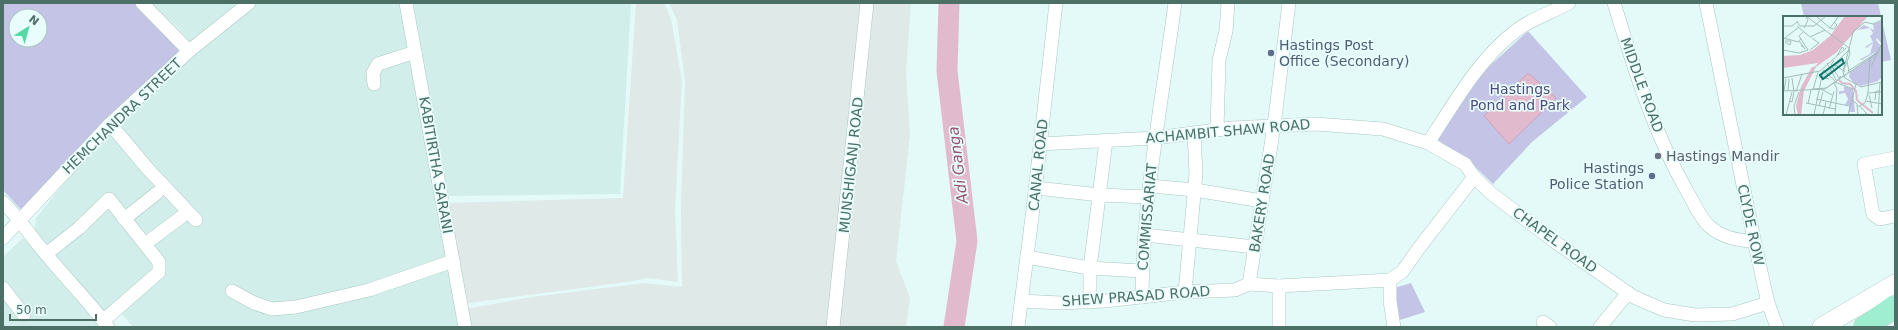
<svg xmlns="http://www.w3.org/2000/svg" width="1898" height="330" viewBox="0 0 1898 330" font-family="'DejaVu Sans',sans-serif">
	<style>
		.residential { fill: #d1eeeb }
		.industrial { fill: #dee9e8 }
		.green { fill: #c4c5e6; fill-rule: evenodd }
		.water { fill: #e1bacd; stroke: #d2a1b8 }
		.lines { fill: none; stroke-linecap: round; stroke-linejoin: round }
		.river { stroke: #e1bacd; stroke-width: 21 }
		.minor-casing { stroke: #a9c7c1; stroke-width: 14 }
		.secondary-casing { stroke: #a5c7c1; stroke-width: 20 }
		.motorway-casing { stroke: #cdd7d4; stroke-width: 24 }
		.minor { stroke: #fff; stroke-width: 13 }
		.secondary { stroke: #fff; stroke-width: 19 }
		.motorway { stroke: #a0eed1; stroke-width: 22 }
		.service-dot { fill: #5c6f8a; stroke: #e9fdfd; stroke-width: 1.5 }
		.worship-dot { fill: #6b7280; stroke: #e9fdfd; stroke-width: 1.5 }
		.labels { text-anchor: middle; stroke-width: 3.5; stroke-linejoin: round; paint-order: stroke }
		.service-label { font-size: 14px; fill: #4e5e75; stroke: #e9fdfd; text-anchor: start }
		.street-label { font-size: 14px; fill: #4c6f66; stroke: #e9fdfd }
		.park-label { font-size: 14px; fill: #4f4b7f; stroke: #e9fdfd }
		.worship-label { font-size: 14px; fill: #5b616d; stroke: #e9fdfd; text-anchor: start }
		.water-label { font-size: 15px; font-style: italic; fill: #955271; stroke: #e9fdfd }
		.inset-river { fill: none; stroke: #e1bacd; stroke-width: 2 }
		.inset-road { fill: none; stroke: #a2beba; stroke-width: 1 }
		.view { fill: #0f766e; fill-opacity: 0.15; stroke: #0f766e; stroke-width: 2 }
		.inset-edge { fill: none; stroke: #4c6f66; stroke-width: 2 }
	</style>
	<rect width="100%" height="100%" fill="#e3faf9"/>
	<g class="residential">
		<path d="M 150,3 L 244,3 L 194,46 L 176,26 Z"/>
		<path d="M 252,3 L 403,3 L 463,327 L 133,327 L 115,306 L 108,315 L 34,231 L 36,218 L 96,143 Z"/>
		<path d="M 421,3 L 631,3 L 620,194 L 446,196 L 409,5 Z"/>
		<path d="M 23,238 L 44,260 L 101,327 L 3,327 L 3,257 Z"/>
	</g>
	<g class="industrial">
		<path d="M 636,3 L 664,3 L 671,19 L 682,81 L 675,209 L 678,282 L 647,278 L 627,282 L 462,304 L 446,203 L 623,198 Z"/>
		<path d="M 669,3 L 865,3 L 829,327 L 469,327 L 465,309 L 532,297 L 644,283 L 682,287 L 681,206 L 685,81 L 677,20 Z"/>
		<path d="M 872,3 L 911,3 L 906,73 L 910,135 L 896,261 L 910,298 L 906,327 L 836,327 Z"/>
	</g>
	<g class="green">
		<path d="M 3,3 L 135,3 L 181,51 L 23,212 L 3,190 ZM 16,16 L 40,16 L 40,40 L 16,40 Z"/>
		<path d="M 1801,3 L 1878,3 L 1891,60 L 1881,62 L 1881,17 L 1804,17 Z"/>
		<path d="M 1528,31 L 1587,97 L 1532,142 L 1493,184 L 1470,162 L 1435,138 L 1483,72 Z"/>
		<path d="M 1411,283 L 1425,312 L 1397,321 L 1394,288 Z"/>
	</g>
	<path class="water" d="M 1528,73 L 1556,98 L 1509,144 L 1484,116 Z"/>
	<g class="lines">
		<path class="river" d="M 949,3 L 947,71 L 967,241 L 954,327"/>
		<g class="minor-casing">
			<g id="minor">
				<path d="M 142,3 L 189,51"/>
				<path d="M 406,3 L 465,327"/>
				<path d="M 1614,3 C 1634,68 1654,134 1688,193 C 1694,203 1700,218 1709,226 C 1721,237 1739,241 1754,241"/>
				<path d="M 1706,3 L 1756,249 L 1768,303 L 1777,327"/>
				<path d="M 374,84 L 373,73 L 378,64 L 415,52"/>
				<path d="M 110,124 L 148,169 L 196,220"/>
				<path d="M 1217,130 L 1219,60 L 1226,31 L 1228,3"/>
				<path d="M 1428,143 C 1454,104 1479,58 1517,30 C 1531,19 1553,12 1569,3"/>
				<path d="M 1040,144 L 1155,138 L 1232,128 L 1315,124 L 1383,129 L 1428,143 L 1465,164 L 1474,177"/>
				<path d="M 1895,158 L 1864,164 L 1873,214 L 1880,219 L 1895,216"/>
				<path d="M 1150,186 L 1195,190 L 1262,201"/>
				<path d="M 1036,188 L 1100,195 L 1148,197"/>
				<path d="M 3,202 C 19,218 31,237 46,254 C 66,279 89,301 108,327"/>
				<path d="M 124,219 L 157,193"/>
				<path d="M 1145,235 L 1255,247"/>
				<path d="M 3,238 L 110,124 L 189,51 L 249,3"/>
				<path d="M 145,244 L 188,212"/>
				<path d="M 46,254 L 79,228 L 109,199 L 159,262 L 159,272 L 103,321"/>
				<path d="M 1027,257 L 1089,268 L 1142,271"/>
				<path d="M 1390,280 L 1402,272 L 1419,248 L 1474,177 L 1492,194 L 1558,244 L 1634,297 L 1664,310 L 1695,315 L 1732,314 L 1768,303"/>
				<path d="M 1279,286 L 1390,280 L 1390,301 L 1394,327"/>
				<path d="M 3,288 L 24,315"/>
				<path d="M 232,291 L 254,303 L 272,309 L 296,307 L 369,290 L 453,261"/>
				<path d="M 1185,292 L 1196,173 L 1194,134"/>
				<path d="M 1142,297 C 1143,198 1162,101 1175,3"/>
				<path d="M 1021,301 L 1061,303 L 1105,301 L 1185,292 L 1235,290 L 1249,284"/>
				<path d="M 1090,302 L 1090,268 L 1106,141"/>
				<path d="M 1543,322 L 1550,327"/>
				<path d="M 833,327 L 867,3"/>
				<path d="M 1018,327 L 1033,209 L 1056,3"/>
				<path d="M 1279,327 L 1279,286 L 1249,284 L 1274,126 L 1289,3"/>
				<path d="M 1600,327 L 1628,293"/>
			</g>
		</g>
		<g class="secondary-casing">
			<path id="secondary" d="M 1822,327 L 1895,284"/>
		</g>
		<g class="motorway-casing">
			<path id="motorway" d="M 1865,327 L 1895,306"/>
		</g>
		<use href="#minor" class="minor"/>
		<use href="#secondary" class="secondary"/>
		<use href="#motorway" class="motorway"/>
	</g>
	<g class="service-dot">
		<circle cx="1271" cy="53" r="4"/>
		<circle cx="1652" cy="176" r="4"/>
	</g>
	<circle class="worship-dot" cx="1658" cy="156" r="4"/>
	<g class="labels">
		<g class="service-label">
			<text x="1279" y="50">Hastings Post<tspan x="1279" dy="16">Office (Secondary)</tspan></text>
			<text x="1644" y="173" text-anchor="end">Hastings<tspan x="1644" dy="16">Police Station</tspan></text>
		</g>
		<g class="street-label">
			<text transform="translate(1642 85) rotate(70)" y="5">MIDDLE ROAD</text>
			<text transform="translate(122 116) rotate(-44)" y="5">HEMCHANDRA STREET</text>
			<text transform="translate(1228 131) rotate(-5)" y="5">ACHAMBIT SHAW ROAD</text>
			<text transform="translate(436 165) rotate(80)" y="5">KABITIRTHA SARANI</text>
			<text transform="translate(851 165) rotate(-84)" y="5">MUNSHIGANJ ROAD</text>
			<text transform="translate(1038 165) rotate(-84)" y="5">CANAL ROAD</text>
			<text transform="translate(1262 203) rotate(-81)" y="5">BAKERY ROAD</text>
			<text transform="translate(1147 217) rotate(-85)" y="5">COMMISSARIAT</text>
			<text transform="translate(1751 225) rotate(78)" y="5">CLYDE ROW</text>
			<text transform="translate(1555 240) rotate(36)" y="5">CHAPEL ROAD</text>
			<text transform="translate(1136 296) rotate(-4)" y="5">SHEW PRASAD ROAD</text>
		</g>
		<g class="park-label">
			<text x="1520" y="94">Hastings<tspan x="1520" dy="16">Pond and Park</tspan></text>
		</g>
		<g class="worship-label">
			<text x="1666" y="161">Hastings Mandir</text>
		</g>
		<g class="water-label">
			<text transform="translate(958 165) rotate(-97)" y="5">Adi Ganga</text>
		</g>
	</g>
	<g transform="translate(1783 16)">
		<rect width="99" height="99" fill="#e3faf9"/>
		<path d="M 99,5 L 98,27 L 94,22 L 93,24 L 97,29 L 96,34 L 79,44 L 76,44 L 87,38 L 90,27 L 84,32 L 82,31 L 90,26 L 87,20 L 90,17 L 87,12 L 74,14 L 81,9 L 91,14 L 90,8 ZM 99,29 L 99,61 L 95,65 L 78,70 L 71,67 L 66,61 L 67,56 L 87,42 ZM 61,70 L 70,73 L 72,96 L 66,96 L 66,89 L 62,89 L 65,83 L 62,77 L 56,78 L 56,75 L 61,75 Z" fill="#c4c5e6"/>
		<path d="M 62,0 L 85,0 L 54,36 L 33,51 L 21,75 L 18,99 L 15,99 L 13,90 L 18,71 L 29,51 L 31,51 L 34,48 L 32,51 L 35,47 L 0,52 L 0,40 L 17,39 L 30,34 L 47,20 Z" fill="#e1bacd"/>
		<path class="inset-river" d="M 55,63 L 59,67 L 67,68 L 73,75 L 74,84 L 90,97"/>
		<path class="inset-road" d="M 23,0 L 66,32 L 67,38 L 60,56 L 62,62 L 78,71 L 99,66M 33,0 L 47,12 L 56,0M 14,6 L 17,10 L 31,10 L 43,0M 82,6 L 90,8 L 99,4M 0,10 L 9,10 L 15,5M 14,10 L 27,21 L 42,14M 21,12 L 25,4 L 23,1M 47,12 L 51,13 L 54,9 L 51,6M 0,22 L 16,26 L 18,22M 2,22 L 16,11M 2,26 L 7,29 L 8,25 L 2,25M 17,26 L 22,33 L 18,29M 66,33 L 70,16 L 82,6M 0,34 L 16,37 L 25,34 L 16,20 L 20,16M 27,34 L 36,27 L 29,22M 54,40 L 59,31 L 61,33M 51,44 L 48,49 L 56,62 L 58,60M 64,46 L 66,55 L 64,58M 44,47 L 53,64M 51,48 L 62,56M 49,50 L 65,35M 88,51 L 98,29M 40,54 L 52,65M 60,55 L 66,33M 65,55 L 95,36M 37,58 L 36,61 L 46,63M 0,62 L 37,55 L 63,32M 9,62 L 11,76M 52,66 L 70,73M 51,67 L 54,73 L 52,99M 29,73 L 43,72 L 95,37 L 99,27M 38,73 L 49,79M 30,74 L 35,56M 0,75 L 42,73 L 63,58M 1,75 L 3,63M 5,75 L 6,63M 13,76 L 19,58M 85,77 L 99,76M 86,79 L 89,92M 33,83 L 66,90M 69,84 L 74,88 L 75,99M 92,84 L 93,75 L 97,75M 6,85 L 9,86 L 11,76M 83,85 L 99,88M 23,87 L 53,93M 25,88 L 28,74M 36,90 L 40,76M 77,90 L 84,98 L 78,99M 74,91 L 82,87 L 85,77 L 87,41M 46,93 L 51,75M 3,99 L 9,76M 12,99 L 11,90 L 16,76M 31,99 L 40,55M 40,99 L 43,86M 65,99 L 73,68M 95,99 L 97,67"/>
		<path class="view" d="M 59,43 L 61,47 L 40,63 L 37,59 Z"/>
		<rect width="99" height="99" class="inset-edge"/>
	</g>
	<rect width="1898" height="330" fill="none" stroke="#4c6f66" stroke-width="8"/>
	<g transform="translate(28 28) rotate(37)"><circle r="19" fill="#e9fdfd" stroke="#aac4c1"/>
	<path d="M0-3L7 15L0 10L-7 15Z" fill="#53d9a3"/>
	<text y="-6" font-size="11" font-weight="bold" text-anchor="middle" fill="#4c6f66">N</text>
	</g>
	<path d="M10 314v6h86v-6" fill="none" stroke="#4c6f66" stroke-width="2"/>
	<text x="16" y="314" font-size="12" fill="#4c6f66" stroke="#e9fdfd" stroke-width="3" paint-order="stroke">50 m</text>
</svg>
